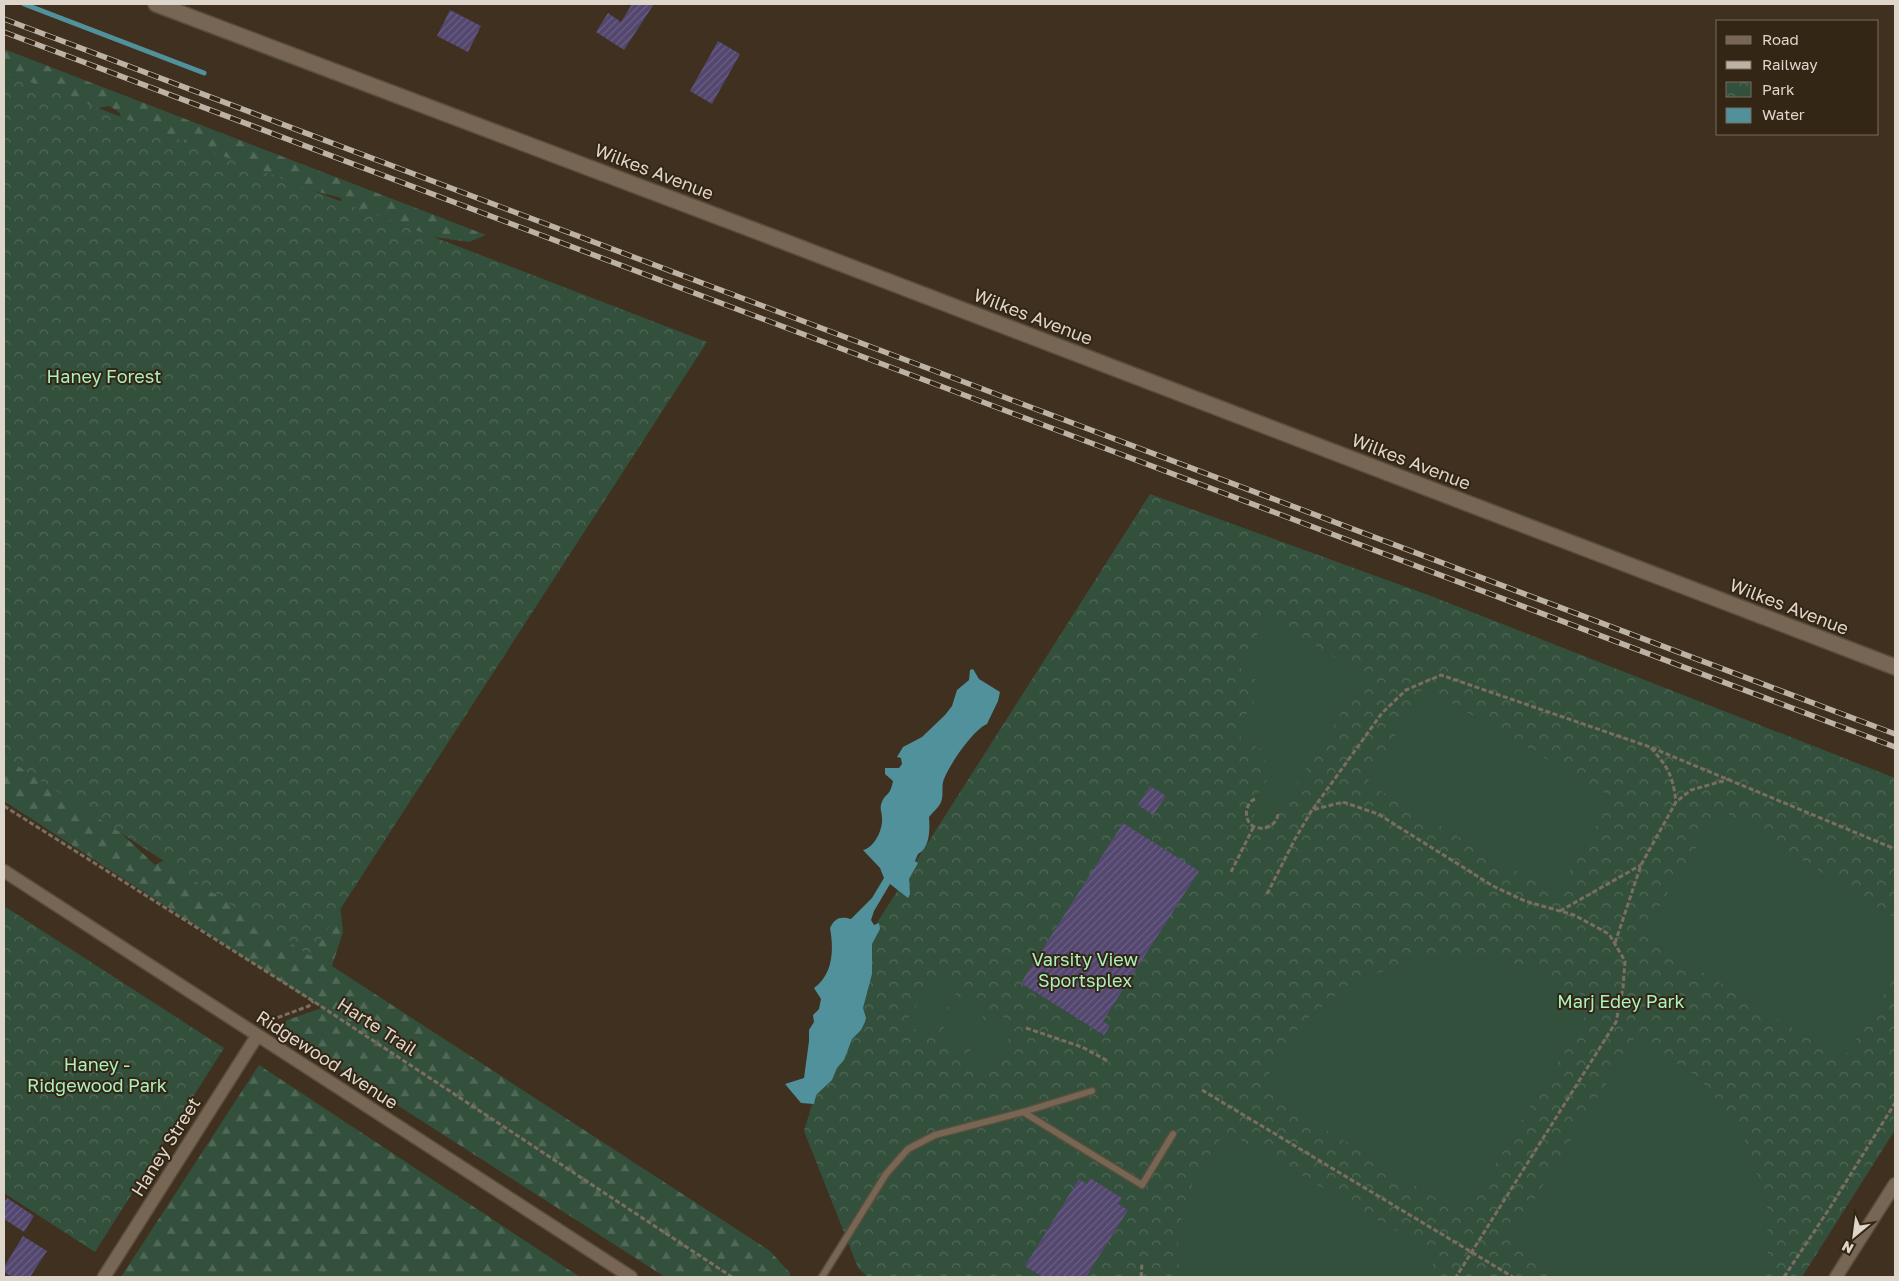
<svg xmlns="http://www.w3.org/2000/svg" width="1899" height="1281" viewBox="0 0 1899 1281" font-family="'Golos Text',sans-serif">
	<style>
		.forest { fill: url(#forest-firs) }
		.park { fill: url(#park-crowns) }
		.pitch { fill: #33503c }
		.water { fill: #50919c }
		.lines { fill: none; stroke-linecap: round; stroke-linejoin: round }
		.stream { stroke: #50919c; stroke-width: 5 }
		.building { fill: url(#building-hatch) }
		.service-casing { stroke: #594d3e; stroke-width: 9 }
		.minor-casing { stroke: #594d3e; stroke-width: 15 }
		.secondary-casing { stroke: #594d3e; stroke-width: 18 }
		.path { stroke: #7b6e60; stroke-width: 3; stroke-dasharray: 5 2.5; stroke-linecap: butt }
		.service { stroke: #766653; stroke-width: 6 }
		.minor { stroke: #766653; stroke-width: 12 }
		.secondary { stroke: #766653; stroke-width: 15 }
		.rail-casing { stroke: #bcb2a5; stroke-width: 5.5 }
		.rail { stroke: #342615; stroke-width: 4; stroke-dasharray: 11; stroke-linecap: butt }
		.labels { text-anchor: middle; stroke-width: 4; stroke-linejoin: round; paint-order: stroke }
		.street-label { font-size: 18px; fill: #dfd6cb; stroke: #342615 }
		.park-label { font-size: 18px; fill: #aaf1bf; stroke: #342615 }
	</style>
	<defs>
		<pattern id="forest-firs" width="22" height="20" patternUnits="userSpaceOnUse" patternTransform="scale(1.25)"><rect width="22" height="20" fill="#33503c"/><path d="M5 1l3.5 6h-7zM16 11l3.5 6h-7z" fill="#506857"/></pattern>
		<pattern id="park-crowns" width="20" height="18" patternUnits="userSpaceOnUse" patternTransform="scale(1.25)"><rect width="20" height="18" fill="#33503c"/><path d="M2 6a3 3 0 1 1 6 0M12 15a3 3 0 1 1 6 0" fill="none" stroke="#506857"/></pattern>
		<pattern id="building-hatch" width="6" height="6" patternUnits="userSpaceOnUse" patternTransform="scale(1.25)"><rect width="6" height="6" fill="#53466f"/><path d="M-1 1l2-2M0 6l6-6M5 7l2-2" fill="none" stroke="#6b6082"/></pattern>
	</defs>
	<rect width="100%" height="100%" fill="#3f301f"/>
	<g class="forest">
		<path d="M 4,49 L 486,235 L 469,242 L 434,237 L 422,244 L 341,227 L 341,198 L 299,187 L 107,820 L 155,865 L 168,858 L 339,895 L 343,932 L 332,966 L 770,1251 L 790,1273 L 790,1277 L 665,1277 L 280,1030 L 287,1020 L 322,1008 L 4,801 L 4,344 L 127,130 L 119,112 L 109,106 L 85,111 L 4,79 Z"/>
		<path d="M 259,1065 L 580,1277 L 121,1277 Z"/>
	</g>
	<g class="park">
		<path d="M 4,72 L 707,342 L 310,956 L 4,757 Z"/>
		<path d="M 1150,494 L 1431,596 L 1895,778 L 1895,1130 L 1802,1277 L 868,1277 L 858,1268 L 804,1131 L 857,954 Z"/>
		<path d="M 4,906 L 224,1048 L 95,1252 L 4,1193 Z"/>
	</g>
	<g class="pitch">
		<path d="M 1268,619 L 1275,620 L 1359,673 L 1362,680 L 1278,814 C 1270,824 1258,823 1252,810 L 1253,802 L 1269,777 L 1263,751 L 1235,733 L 1264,685 L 1243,672 L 1239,665 L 1264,623 Z"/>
		<path d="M 1424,687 L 1613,798 L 1556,894 L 1367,783 Z"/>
		<path d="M 1720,809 L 1895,918 L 1895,977 L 1843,1060 L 1642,934 Z"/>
		<path d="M 1425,957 L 1494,957 L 1542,973 L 1594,1002 L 1469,1207 L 1455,1210 L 1260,1088 L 1300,1025 L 1352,982 Z"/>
		<path d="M 937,975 L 959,989 L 927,1037 L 905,1023 Z"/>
		<path d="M 966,993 L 988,1008 L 957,1056 L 935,1042 Z"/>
		<path d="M 995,1012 L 1017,1026 L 986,1074 L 964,1060 Z"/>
		<path d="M 1635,1037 L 1698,1077 L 1741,1129 L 1767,1202 L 1768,1271 L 1766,1277 L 1568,1277 L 1517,1246 L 1514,1232 Z"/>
		<path d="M 1225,1131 L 1430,1251 L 1433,1265 L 1425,1277 L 1179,1277 L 1178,1230 L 1193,1183 Z"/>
	</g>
	<path class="water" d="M 973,669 L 979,679 L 1000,692 L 998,701 L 987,724 C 973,730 950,764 944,779 C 941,786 944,795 941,802 C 939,807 932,813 929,817 C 930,830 930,848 918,854 L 915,861 L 918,863 L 909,879 L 910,894 L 908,898 L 890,884 L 874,911 L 871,920 L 874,925 L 879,923 L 880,929 L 872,944 L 872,974 L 863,1008 L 866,1018 L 865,1022 L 861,1030 L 852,1039 L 844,1060 L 837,1068 L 832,1080 L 816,1095 L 814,1104 L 801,1103 L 785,1084 L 804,1078 L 809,1041 L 809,1030 L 814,1022 L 813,1015 L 819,1009 L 821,999 L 814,988 C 833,974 834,950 830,928 C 835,918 840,916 851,919 L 872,898 L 884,878 L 880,868 L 863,850 C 875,847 883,829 882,818 C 882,812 879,808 882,802 C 886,792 890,797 893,781 L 885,774 L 885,768 L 899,768 L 902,764 L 901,758 L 897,757 L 903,747 L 922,737 L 945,715 L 952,706 L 957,690 L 969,680 L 970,670 Z"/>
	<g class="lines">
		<path class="stream" d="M 24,4 L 204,73"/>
	</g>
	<g class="building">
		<path d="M 632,4 L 654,4 L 624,50 L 596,32 L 608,13 L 621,22 Z"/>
		<path d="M 450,10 L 481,26 L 468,52 L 437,36 Z"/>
		<path d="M 718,41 L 740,54 L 712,104 L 690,91 Z"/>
		<path d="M 1150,786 L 1166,796 L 1153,815 L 1138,805 Z"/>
		<path d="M 1123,823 L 1199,871 L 1103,1021 L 1110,1026 L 1104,1035 L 1021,983 Z"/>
		<path d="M 1090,1178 L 1122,1198 L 1118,1204 L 1128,1210 L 1086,1277 L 1043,1277 L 1025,1266 L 1079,1179 L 1087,1184 Z"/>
		<path d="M 7,1198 L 34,1216 L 24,1232 L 4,1219 L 4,1202 Z"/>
		<path d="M 23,1236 L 47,1251 L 30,1277 L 12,1277 L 4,1272 L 4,1267 Z"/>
	</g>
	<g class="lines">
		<g class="service-casing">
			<g id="service">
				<path d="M 1023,1112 L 1142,1185 L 1173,1134"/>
				<path d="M 822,1277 L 886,1174 L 908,1149 L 935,1135 L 1023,1112 L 1092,1091"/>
			</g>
		</g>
		<g class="minor-casing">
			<g id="minor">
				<path d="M 4,871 L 631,1277"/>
				<path d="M 104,1277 L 257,1036"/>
				<path d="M 1836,1277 L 1895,1184"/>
			</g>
		</g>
		<g class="secondary-casing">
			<path id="secondary" d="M 156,4 L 772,237 L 1895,667"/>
		</g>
		<g class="path">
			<path d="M 1651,748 C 1668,767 1673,776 1676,802"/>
			<path d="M 1255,799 C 1245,803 1243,820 1253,826 C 1264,832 1277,825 1278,814"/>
			<path d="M 4,806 L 313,1001 L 732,1277"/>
			<path d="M 1313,809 L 1382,713 L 1406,690 L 1441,675 L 1650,747 L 1895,849"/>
			<path d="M 1231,872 L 1254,826"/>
			<path d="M 1267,894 L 1295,839 L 1312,810 L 1343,802 L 1378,814 L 1493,886 L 1525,901 L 1574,915 L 1609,934 L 1625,961 L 1623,988 L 1616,1022 L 1456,1277"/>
			<path d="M 1560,911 L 1641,865"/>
			<path d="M 1615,943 L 1641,865 L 1676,802 L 1691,790 L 1730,779"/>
			<path d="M 266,1026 L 271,1020 L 309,1006 L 313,1001"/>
			<path d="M 1026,1028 L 1082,1047 L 1108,1061"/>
			<path d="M 1202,1090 L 1513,1277"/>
			<path d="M 1141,1277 L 1142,1263"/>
			<path d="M 1784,1277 L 1831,1206 L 1895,1103"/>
		</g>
		<use href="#service" class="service"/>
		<use href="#minor" class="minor"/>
		<use href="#secondary" class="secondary"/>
		<g class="rail-casing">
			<g id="rail">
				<path d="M 4,19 L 1895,734"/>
				<path d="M 4,32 L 1895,747"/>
			</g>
		</g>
		<use href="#rail" class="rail"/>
	</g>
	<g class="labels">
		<g class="street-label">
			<text transform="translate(654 172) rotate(21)" y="6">Wilkes Avenue</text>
			<text transform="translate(1033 317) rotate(21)" y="6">Wilkes Avenue</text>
			<text transform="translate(1411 462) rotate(21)" y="6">Wilkes Avenue</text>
			<text transform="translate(1789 607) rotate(21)" y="6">Wilkes Avenue</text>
			<text transform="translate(377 1027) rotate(33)" y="6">Harte Trail</text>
			<text transform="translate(327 1060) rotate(33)" y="6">Ridgewood Avenue</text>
			<text transform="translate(166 1147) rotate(-58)" y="6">Haney Street</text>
		</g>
		<g class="park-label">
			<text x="104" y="383">Haney Forest</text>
			<text x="1085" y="966">Varsity View<tspan x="1085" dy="21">Sportsplex</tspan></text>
			<text x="1621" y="1008">Marj Edey Park</text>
			<text x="97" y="1071">Haney -<tspan x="97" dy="21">Ridgewood Park</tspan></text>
		</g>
	</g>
	<rect width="1899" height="1281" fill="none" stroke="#dfd6cb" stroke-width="10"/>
	<rect x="1716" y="20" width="162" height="115" fill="#342615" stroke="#786c5e"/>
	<rect x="1726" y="36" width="25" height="8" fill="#766653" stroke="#786c5e"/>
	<text x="1762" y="45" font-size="15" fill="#dfd6cb">Road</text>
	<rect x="1726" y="61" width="25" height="8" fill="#bcb2a5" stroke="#786c5e"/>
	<text x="1762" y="70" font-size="15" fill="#dfd6cb">Railway</text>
	<rect x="1726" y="82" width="25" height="15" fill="url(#park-crowns)" stroke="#786c5e"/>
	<text x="1762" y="95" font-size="15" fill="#dfd6cb">Park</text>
	<rect x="1726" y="108" width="25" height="15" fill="#50919c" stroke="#786c5e"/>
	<text x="1762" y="120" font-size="15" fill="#dfd6cb">Water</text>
	<g transform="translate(1854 1236) rotate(209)" stroke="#342615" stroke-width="4" paint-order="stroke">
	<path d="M0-4L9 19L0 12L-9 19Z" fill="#dfd6cb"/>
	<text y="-8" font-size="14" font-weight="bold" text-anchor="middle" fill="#dfd6cb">N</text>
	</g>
</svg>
